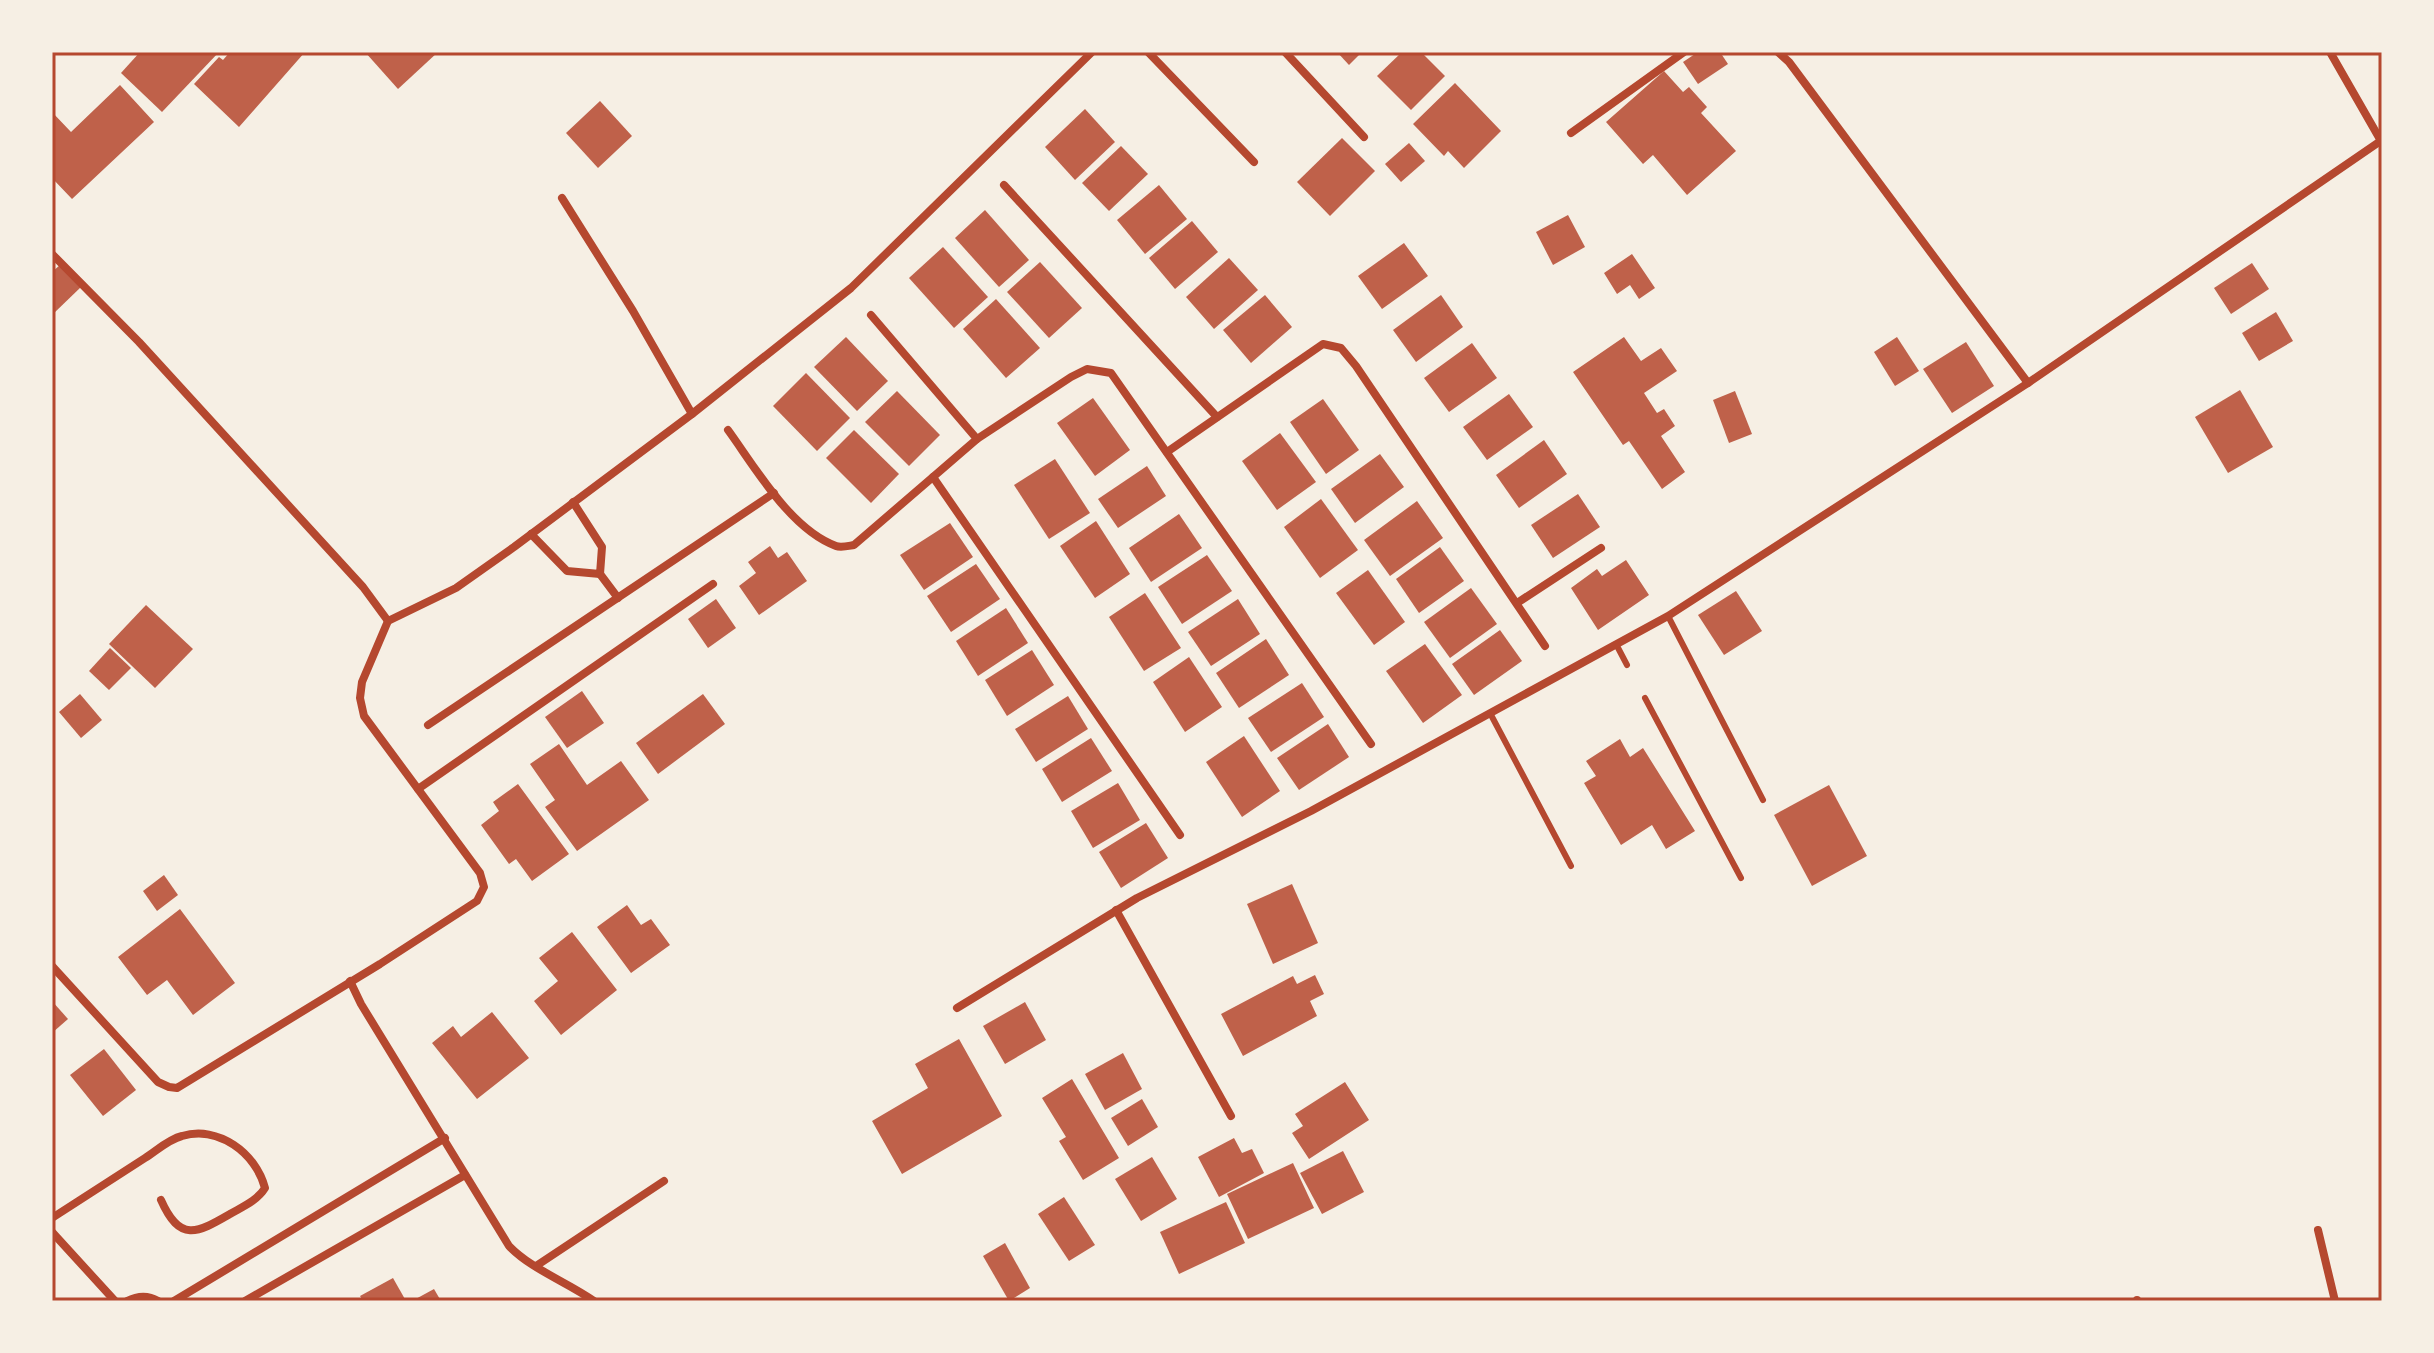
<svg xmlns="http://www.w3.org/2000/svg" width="2434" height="1353" viewBox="0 0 2434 1353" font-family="'PT Sans',sans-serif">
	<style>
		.building { fill: #bf614a }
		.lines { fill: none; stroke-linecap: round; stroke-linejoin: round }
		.service { stroke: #b5482f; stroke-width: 6 }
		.minor { stroke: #b5482f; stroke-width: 8 }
		.neatline { fill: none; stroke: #b5482f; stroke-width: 3 }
	</style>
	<rect width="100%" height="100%" fill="#f6efe4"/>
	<g class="building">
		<path d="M 140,52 L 219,52 L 162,112 L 121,73 Z"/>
		<path d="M 230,52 L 305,52 L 239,127 L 194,84 L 219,57 L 223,60 Z"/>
		<path d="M 365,52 L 438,52 L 398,89 Z"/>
		<path d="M 1337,52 L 1362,52 L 1349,65 Z"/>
		<path d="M 1402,52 L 1421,52 L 1445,76 L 1411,110 L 1377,76 Z"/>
		<path d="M 1698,52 L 1720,52 L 1728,64 L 1698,84 L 1683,62 Z"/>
		<path d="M 1664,71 L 1683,92 L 1689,87 L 1707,107 L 1701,113 L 1736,151 L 1687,195 L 1653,155 L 1643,164 L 1606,122 Z"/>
		<path d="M 1455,83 L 1501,131 L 1464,168 L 1448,151 L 1444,156 L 1413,124 Z"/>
		<path d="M 120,85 L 154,122 L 72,199 L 52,178 L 52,112 L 71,132 Z"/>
		<path d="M 600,101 L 632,136 L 598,168 L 566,133 Z"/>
		<path d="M 1085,109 L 1115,142 L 1075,180 L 1045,147 Z"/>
		<path d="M 1342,138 L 1375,171 L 1330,216 L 1297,182 Z"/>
		<path d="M 1409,143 L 1425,161 L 1401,182 L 1385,164 Z"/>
		<path d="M 1121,146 L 1148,174 L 1109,211 L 1082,183 Z"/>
		<path d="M 1159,185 L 1187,219 L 1145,254 L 1117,220 Z"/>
		<path d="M 985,210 L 1029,260 L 999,287 L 955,238 Z"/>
		<path d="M 1568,215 L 1585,247 L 1553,265 L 1536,232 Z"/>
		<path d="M 1192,221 L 1218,252 L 1175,289 L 1149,258 Z"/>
		<path d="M 1404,243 L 1428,276 L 1382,309 L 1358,276 Z"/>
		<path d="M 943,247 L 988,297 L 954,328 L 909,278 Z"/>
		<path d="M 1632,254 L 1655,288 L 1639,299 L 1630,285 L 1617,294 L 1604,273 Z"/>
		<path d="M 1229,258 L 1258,290 L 1214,329 L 1186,297 Z"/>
		<path d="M 1040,262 L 1082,308 L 1049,338 L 1007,292 Z"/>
		<path d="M 2252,263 L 2269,289 L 2231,314 L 2214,288 Z"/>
		<path d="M 60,265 L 81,287 L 52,315 L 52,272 Z"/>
		<path d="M 1265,295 L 1292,327 L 1251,363 L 1223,330 Z"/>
		<path d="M 1441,295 L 1463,327 L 1416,362 L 1393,330 Z"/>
		<path d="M 996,299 L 1040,348 L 1006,378 L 963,329 Z"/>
		<path d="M 2276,312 L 2293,341 L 2259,361 L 2242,333 Z"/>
		<path d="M 846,337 L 888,381 L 857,411 L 814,367 Z"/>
		<path d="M 1624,337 L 1641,361 L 1661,348 L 1677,371 L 1644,393 L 1657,413 L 1664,409 L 1675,426 L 1661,436 L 1685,472 L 1662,489 L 1629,441 L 1623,445 L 1573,372 Z"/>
		<path d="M 1897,337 L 1919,371 L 1895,386 L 1874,352 Z"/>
		<path d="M 1966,342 L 1994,386 L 1952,413 L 1923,369 Z"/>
		<path d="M 1472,343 L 1497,378 L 1449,412 L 1424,378 Z"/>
		<path d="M 806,373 L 850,418 L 817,451 L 773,406 Z"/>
		<path d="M 2240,390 L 2273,447 L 2228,473 L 2195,417 Z"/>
		<path d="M 897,391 L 940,435 L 909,466 L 865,422 Z"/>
		<path d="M 1735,391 L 1752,434 L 1729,443 L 1713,400 Z"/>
		<path d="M 1509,394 L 1533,427 L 1487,460 L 1463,427 Z"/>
		<path d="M 1093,398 L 1130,450 L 1095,476 L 1057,423 Z"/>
		<path d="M 1323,399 L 1359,450 L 1326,474 L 1290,422 Z"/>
		<path d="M 854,430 L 899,474 L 871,503 L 826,458 Z"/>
		<path d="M 1280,433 L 1316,482 L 1277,510 L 1242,461 Z"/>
		<path d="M 1544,440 L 1567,474 L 1519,508 L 1496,475 Z"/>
		<path d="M 1380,454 L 1404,487 L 1355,523 L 1331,489 Z"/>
		<path d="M 1055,459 L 1090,513 L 1049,539 L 1014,485 Z"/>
		<path d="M 1147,466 L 1166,496 L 1118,528 L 1098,499 Z"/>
		<path d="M 1578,494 L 1600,527 L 1553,558 L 1531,525 Z"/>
		<path d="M 1321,499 L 1358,550 L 1320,578 L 1284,527 Z"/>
		<path d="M 1417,501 L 1443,538 L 1390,576 L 1364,540 Z"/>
		<path d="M 1179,514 L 1202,548 L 1151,582 L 1129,548 Z"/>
		<path d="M 1096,521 L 1130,574 L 1095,598 L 1060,546 Z"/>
		<path d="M 950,523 L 973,557 L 924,590 L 900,555 Z"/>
		<path d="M 770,546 L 778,558 L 787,552 L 807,581 L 759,615 L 739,586 L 756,573 L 748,562 Z"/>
		<path d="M 1440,547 L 1464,581 L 1419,613 L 1396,579 Z"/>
		<path d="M 1207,555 L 1232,591 L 1182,624 L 1158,587 Z"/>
		<path d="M 1626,560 L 1649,595 L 1598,630 L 1571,588 L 1597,569 L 1602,576 Z"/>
		<path d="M 976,564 L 1000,599 L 951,632 L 927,596 Z"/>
		<path d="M 1368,570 L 1405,622 L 1374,645 L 1336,593 Z"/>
		<path d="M 1471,588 L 1497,624 L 1450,658 L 1424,622 Z"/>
		<path d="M 1736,591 L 1762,631 L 1724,655 L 1698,615 Z"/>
		<path d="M 1145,593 L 1181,648 L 1144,671 L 1109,617 Z"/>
		<path d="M 716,599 L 736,628 L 708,648 L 688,619 Z"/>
		<path d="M 1238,599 L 1260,634 L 1211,666 L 1188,632 Z"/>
		<path d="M 146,605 L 193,649 L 155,688 L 109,644 Z"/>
		<path d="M 1006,608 L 1028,643 L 978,676 L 956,641 Z"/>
		<path d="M 1500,630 L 1522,661 L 1474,695 L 1452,664 Z"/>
		<path d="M 1266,639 L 1289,675 L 1239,708 L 1216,673 Z"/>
		<path d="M 1425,644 L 1462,695 L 1423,723 L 1386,671 Z"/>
		<path d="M 110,648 L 131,668 L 109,690 L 89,671 Z"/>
		<path d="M 1032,650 L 1054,685 L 1007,716 L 985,680 Z"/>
		<path d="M 1189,657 L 1222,707 L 1185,732 L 1153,682 Z"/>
		<path d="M 1302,683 L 1324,717 L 1271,752 L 1248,718 Z"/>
		<path d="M 582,691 L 604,723 L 567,748 L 545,717 Z"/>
		<path d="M 80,694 L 102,720 L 81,738 L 59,712 Z"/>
		<path d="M 703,694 L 725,724 L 658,774 L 636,743 Z"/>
		<path d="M 1068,696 L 1088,729 L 1036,762 L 1015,729 Z"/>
		<path d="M 1328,724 L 1349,757 L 1299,790 L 1277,758 Z"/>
		<path d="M 1244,736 L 1280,791 L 1242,817 L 1206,762 Z"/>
		<path d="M 1091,738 L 1112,771 L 1062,802 L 1042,769 Z"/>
		<path d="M 1620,739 L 1630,757 L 1643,748 L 1695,831 L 1666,849 L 1652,825 L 1621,845 L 1584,783 L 1596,776 L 1586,761 Z"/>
		<path d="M 559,744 L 587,785 L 621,761 L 649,800 L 577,851 L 545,807 L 555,800 L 530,764 Z"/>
		<path d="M 1118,783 L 1140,820 L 1093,848 L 1071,811 Z"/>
		<path d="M 518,784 L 569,854 L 532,881 L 516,859 L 509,864 L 481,825 L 499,811 L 493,802 Z"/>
		<path d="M 1829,785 L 1867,856 L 1812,886 L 1774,815 Z"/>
		<path d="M 1146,823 L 1168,858 L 1121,888 L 1099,852 Z"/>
		<path d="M 164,875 L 178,895 L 157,911 L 143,891 Z"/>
		<path d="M 1292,884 L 1318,943 L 1273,964 L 1247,904 Z"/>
		<path d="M 627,905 L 641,925 L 651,919 L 670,945 L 631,973 L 597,927 Z"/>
		<path d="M 180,909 L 235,983 L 193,1015 L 167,980 L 147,995 L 118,957 Z"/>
		<path d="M 572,932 L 617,990 L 561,1035 L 534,1001 L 558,981 L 539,958 Z"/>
		<path d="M 1315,975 L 1324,994 L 1310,1001 L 1317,1016 L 1243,1056 L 1221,1014 L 1293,976 L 1297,984 Z"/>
		<path d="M 52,1001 L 68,1019 L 52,1033 Z"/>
		<path d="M 1025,1002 L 1046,1040 L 1005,1064 L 983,1026 Z"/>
		<path d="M 492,1012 L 529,1058 L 477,1099 L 432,1043 L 453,1026 L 461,1037 Z"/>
		<path d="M 959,1039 L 1002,1116 L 902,1174 L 872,1121 L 928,1088 L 915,1064 Z"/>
		<path d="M 104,1049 L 136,1090 L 103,1116 L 70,1075 Z"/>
		<path d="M 1123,1053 L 1142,1089 L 1105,1110 L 1085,1074 Z"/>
		<path d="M 1072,1079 L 1119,1158 L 1083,1180 L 1059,1141 L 1066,1137 L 1042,1098 Z"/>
		<path d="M 1345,1082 L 1369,1120 L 1309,1159 L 1292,1133 L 1303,1126 L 1295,1114 Z"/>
		<path d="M 1142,1099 L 1158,1127 L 1128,1146 L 1111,1118 Z"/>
		<path d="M 1234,1138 L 1242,1153 L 1252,1149 L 1264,1173 L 1219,1197 L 1198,1157 Z"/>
		<path d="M 1343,1151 L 1364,1192 L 1322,1214 L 1300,1173 Z"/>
		<path d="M 1152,1157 L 1177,1199 L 1141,1221 L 1115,1179 Z"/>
		<path d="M 1293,1163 L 1314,1208 L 1248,1239 L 1227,1194 Z"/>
		<path d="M 1064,1197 L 1095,1245 L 1069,1261 L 1038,1214 Z"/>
		<path d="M 1226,1202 L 1245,1243 L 1179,1274 L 1160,1232 Z"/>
		<path d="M 1005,1243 L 1030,1288 L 1009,1301 L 983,1256 Z"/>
		<path d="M 393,1278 L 406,1301 L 363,1301 L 360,1296 Z"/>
		<path d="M 434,1289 L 441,1301 L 412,1301 Z"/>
	</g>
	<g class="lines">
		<g class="service">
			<path d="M 1668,616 L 1763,800"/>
			<path d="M 1616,644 L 1627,665"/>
			<path d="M 1645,698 L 1741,878"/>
			<path d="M 1490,713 L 1571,866"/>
		</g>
		<g class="minor">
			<path d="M 1148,52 L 1254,162"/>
			<path d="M 1285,52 L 1364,137"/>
			<path d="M 1778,52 L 1789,62 L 2028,383"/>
			<path d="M 2330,52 L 2381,141"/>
			<path d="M 1571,133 L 1684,52"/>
			<path d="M 1004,185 L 1217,417"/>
			<path d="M 562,198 L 633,311 L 692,414"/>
			<path d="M 52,254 L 139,342 L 363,587 L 388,621"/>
			<path d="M 871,315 L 977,439 L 933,477 L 1180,835"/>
			<path d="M 728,430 C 755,467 790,529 836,546 C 841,548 848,546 854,545 L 933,477"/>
			<path d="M 977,439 L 1071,377 L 1087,369 L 1111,373 L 1371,744"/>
			<path d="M 1167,452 L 1323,344 L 1341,348 L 1356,366 L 1545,646"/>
			<path d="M 531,534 L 567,571 L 600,574 L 602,547 L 573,502"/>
			<path d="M 600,574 L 618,598"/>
			<path d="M 1517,603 L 1601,548"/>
			<path d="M 428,725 L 774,493"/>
			<path d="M 418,789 L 713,584"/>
			<path d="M 1116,910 L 1231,1116"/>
			<path d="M 52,966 L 158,1082 L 169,1087 L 177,1088 L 380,964 L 477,901 L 484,887 L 480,873 L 364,716 L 360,698 L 362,682 L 388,621 L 456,588 L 514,547 L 692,414 L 851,288 L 1092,52"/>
			<path d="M 350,981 L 361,1004 L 509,1246 C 531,1269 567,1282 594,1301"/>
			<path d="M 957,1008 L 1137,898 L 1311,811 L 1668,616 L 2028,383 L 2382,140"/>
			<path d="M 52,1218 C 83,1198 114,1178 145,1158 C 156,1151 169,1139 182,1136 C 218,1125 256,1153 265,1188 C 257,1201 242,1207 230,1214 C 197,1233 180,1243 161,1200"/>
			<path d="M 2318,1230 L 2335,1301"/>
			<path d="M 52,1232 L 115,1301"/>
			<path d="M 536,1266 L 664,1181"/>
			<path d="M 2137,1300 L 2137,1301"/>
			<path d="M 127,1301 C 137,1296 148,1295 158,1301"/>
			<path d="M 174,1301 L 445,1138"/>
			<path d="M 245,1301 L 465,1175"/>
		</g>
	</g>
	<rect width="2434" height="1353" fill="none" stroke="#f6efe4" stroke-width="108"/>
	<rect x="54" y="54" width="2326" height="1245" class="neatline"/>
</svg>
